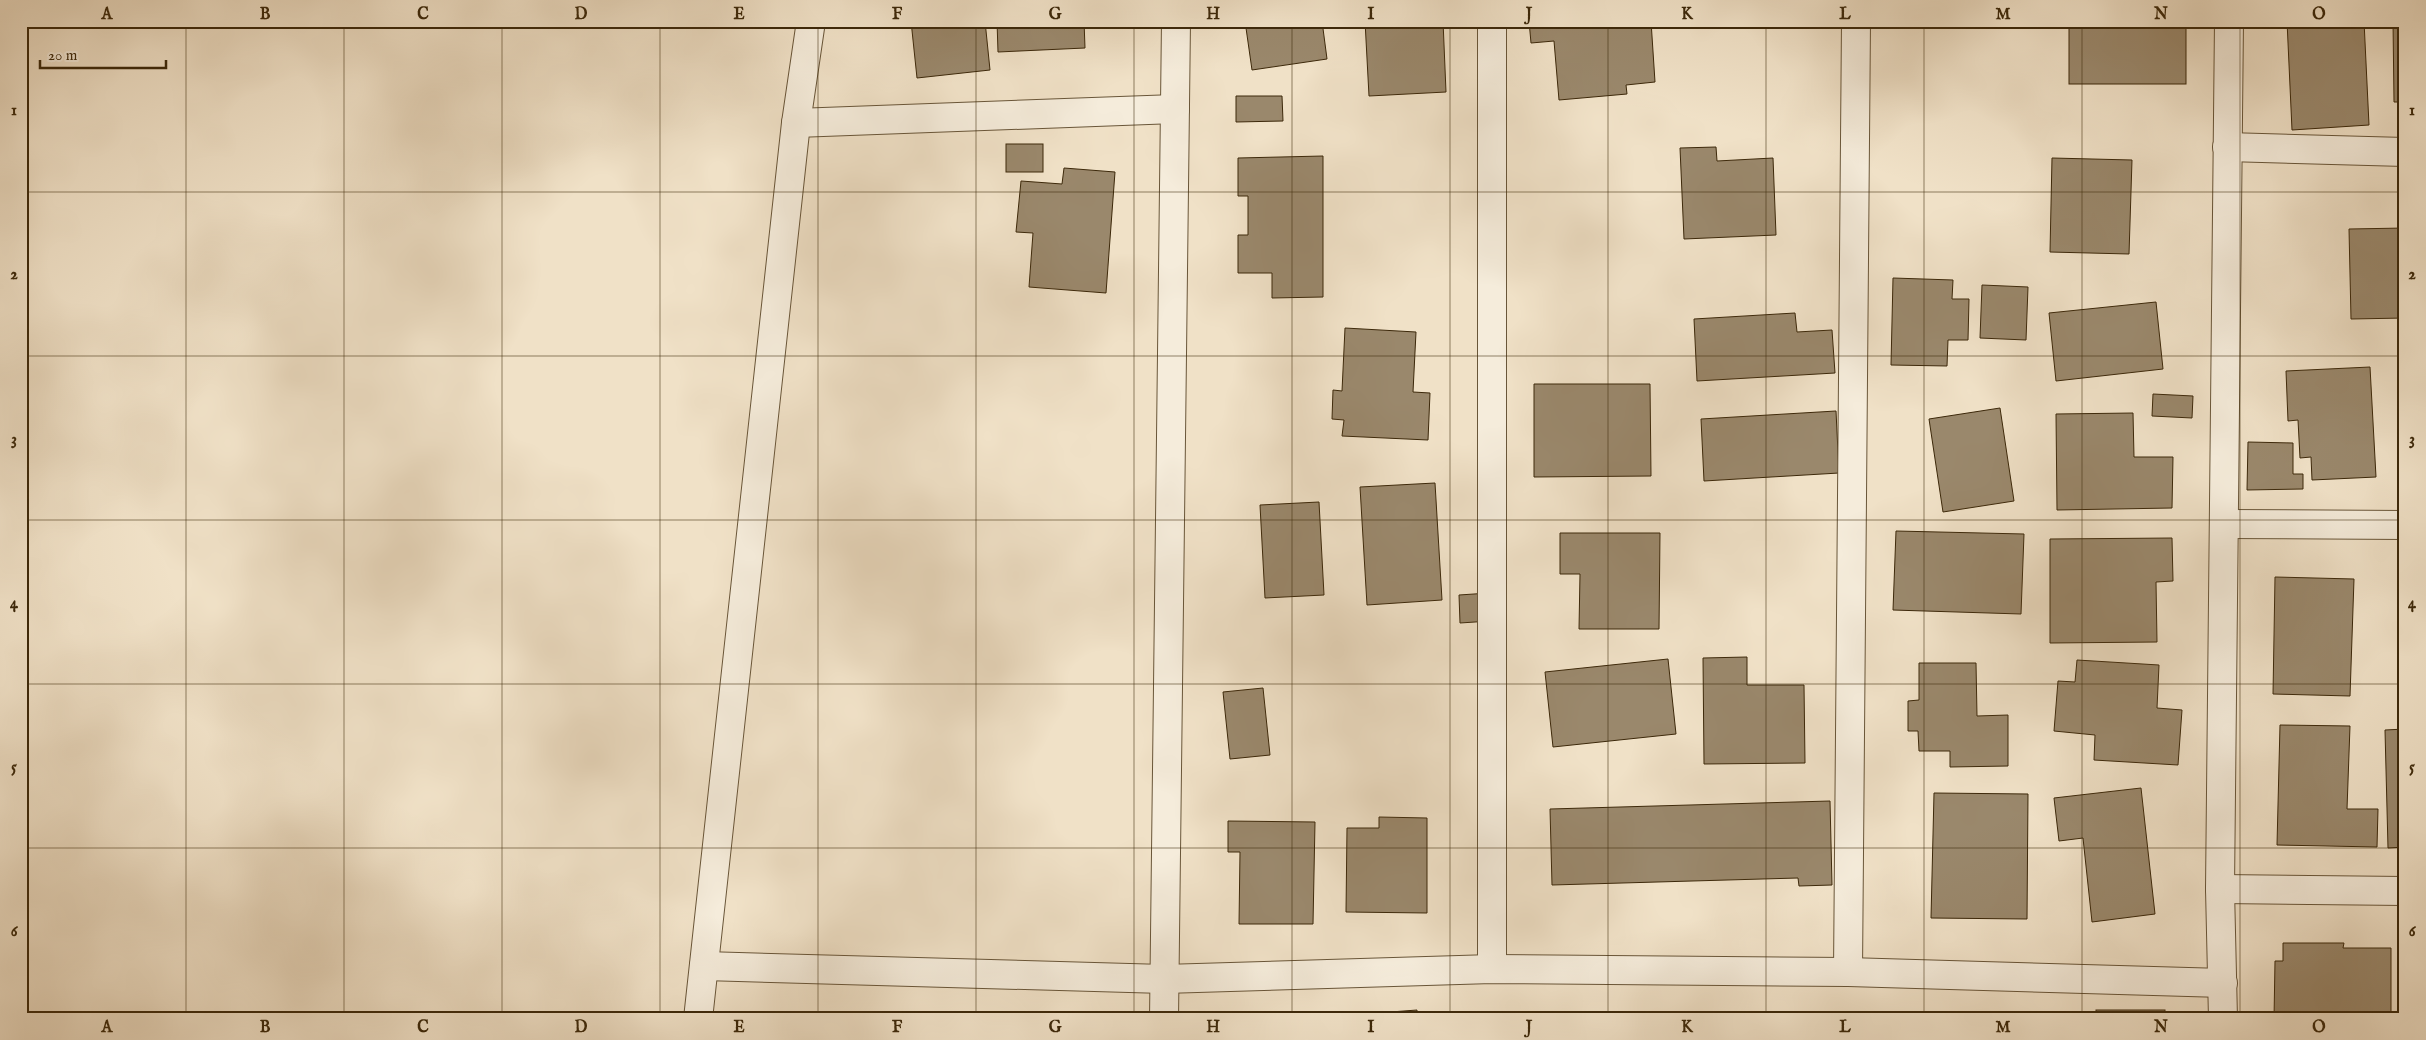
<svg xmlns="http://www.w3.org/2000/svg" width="2426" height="1040" viewBox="0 0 2426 1040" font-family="'IM FELL English',serif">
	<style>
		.building { fill: #9a886c; stroke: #3c280a }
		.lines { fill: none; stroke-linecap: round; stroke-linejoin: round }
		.street-casing { stroke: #695639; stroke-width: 30 }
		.street { stroke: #f5ecdb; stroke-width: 28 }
		.grid { fill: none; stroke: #3c280a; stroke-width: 1; stroke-opacity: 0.55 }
		.neatline { fill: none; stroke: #3c280a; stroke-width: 2 }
		.grid-label { font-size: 16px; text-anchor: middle; font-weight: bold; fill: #3c280a }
	</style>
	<rect width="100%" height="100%" fill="#f0e1c7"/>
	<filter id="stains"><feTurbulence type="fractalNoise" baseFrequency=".004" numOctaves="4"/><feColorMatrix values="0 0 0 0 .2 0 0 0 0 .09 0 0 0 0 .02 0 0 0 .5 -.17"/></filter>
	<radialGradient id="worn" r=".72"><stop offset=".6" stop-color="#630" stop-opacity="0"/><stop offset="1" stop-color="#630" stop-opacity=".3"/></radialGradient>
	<g class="building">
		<path d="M 911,21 L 985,21 L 990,70 L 917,78 Z"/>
		<path d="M 997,21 L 1084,21 L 1085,48 L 998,52 Z"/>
		<path d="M 1245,21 L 1322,21 L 1327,59 L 1252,70 Z"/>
		<path d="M 1365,21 L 1443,21 L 1446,92 L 1369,96 Z"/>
		<path d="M 1529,21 L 1651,21 L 1655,82 L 1626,85 L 1627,94 L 1559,100 L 1554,41 L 1531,43 Z"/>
		<rect x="2069" y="21" width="117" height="63"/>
		<path d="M 2287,21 L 2364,21 L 2369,125 L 2292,130 Z"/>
		<path d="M 2393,21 L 2405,21 L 2405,102 L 2394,102 Z"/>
		<path d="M 1236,96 L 1282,96 L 1283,121 L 1236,122 Z"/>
		<rect x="1006" y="144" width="37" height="28"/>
		<path d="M 1716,147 L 1717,161 L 1773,158 L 1776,235 L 1684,239 L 1680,148 Z"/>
		<path d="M 1323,156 L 1323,297 L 1272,298 L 1272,273 L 1238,273 L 1238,235 L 1248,235 L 1248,196 L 1238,196 L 1238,158 Z"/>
		<path d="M 2052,158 L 2132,160 L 2129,254 L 2050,252 Z"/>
		<path d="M 1064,168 L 1115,172 L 1106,293 L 1029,287 L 1033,233 L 1016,232 L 1021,181 L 1062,184 Z"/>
		<path d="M 2405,228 L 2405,318 L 2351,319 L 2349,229 Z"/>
		<path d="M 1893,278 L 1953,280 L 1952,299 L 1969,299 L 1968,340 L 1948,340 L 1947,366 L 1891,365 Z"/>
		<path d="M 1982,285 L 2028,287 L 2026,340 L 1980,338 Z"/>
		<path d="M 2156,302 L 2163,369 L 2056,381 L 2049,313 Z"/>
		<path d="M 1795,313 L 1797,332 L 1832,330 L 1835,373 L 1697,381 L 1694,319 Z"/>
		<path d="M 1345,328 L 1416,332 L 1413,392 L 1430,393 L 1428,440 L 1342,436 L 1344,420 L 1332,419 L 1333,390 L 1342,391 Z"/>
		<path d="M 2370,367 L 2376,477 L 2312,480 L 2311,457 L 2300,458 L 2298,420 L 2288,421 L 2286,371 Z"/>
		<path d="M 1534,384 L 1650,384 L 1651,476 L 1534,477 Z"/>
		<path d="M 2153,394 L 2193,396 L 2192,418 L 2152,416 Z"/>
		<path d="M 2000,408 L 2014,501 L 1943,512 L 1929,419 Z"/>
		<path d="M 1836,411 L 1839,473 L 1704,481 L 1701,419 Z"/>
		<path d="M 2133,413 L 2134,457 L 2173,457 L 2172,508 L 2057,510 L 2056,414 Z"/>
		<path d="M 2248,442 L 2293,443 L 2293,474 L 2303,474 L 2303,489 L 2247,490 Z"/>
		<path d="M 1435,483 L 1442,600 L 1367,605 L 1360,487 Z"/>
		<path d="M 1319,502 L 1324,595 L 1265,598 L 1260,505 Z"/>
		<path d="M 1896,531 L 2024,534 L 2021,614 L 1893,610 Z"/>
		<path d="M 1560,533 L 1660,533 L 1659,629 L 1579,629 L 1580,574 L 1560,574 Z"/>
		<path d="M 2172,538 L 2173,581 L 2156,582 L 2157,642 L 2050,643 L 2050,539 Z"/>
		<path d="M 2275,577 L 2354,579 L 2350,696 L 2273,694 Z"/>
		<path d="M 1489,593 L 1490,621 L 1460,623 L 1459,595 Z"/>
		<path d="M 1747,657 L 1747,685 L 1804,685 L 1805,763 L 1704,764 L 1703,658 Z"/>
		<path d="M 1668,659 L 1676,734 L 1553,747 L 1545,672 Z"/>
		<path d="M 2077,660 L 2159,665 L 2157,708 L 2182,710 L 2178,765 L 2094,760 L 2095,735 L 2054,731 L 2058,681 L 2075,682 Z"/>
		<path d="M 1919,663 L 1976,663 L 1977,716 L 2008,715 L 2008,766 L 1950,767 L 1950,751 L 1919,751 L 1918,731 L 1908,731 L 1908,701 L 1919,700 Z"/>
		<path d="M 1263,688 L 1270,755 L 1230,759 L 1223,692 Z"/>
		<path d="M 2280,725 L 2350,726 L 2347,809 L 2378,809 L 2377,847 L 2277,845 Z"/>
		<path d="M 2405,729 L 2405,847 L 2388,848 L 2385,730 Z"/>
		<path d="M 2141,788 L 2155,914 L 2092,922 L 2083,838 L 2059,841 L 2054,798 Z"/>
		<path d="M 1934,793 L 2028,794 L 2027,919 L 1931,918 Z"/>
		<path d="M 1830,801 L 1832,885 L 1799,886 L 1798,878 L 1552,885 L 1550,809 Z"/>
		<path d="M 1379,817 L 1427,818 L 1427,913 L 1346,912 L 1347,828 L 1379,828 Z"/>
		<path d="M 1228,821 L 1315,822 L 1313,924 L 1239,924 L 1240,852 L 1228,852 Z"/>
		<path d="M 2283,943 L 2344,943 L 2343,948 L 2391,948 L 2391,1019 L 2274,1019 L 2275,961 L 2283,961 Z"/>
		<path d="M 1417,1010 L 1417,1019 L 1338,1019 L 1338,1016 Z"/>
		<rect x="2096" y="1010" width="69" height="9"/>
	</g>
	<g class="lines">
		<g class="street-casing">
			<g id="street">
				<path d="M 796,123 L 1175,109"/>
				<path d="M 2227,147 L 2405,152"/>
				<path d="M 2225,524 L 2405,525"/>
				<path d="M 2220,889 L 2405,891"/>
				<path d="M 704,966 L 1164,979 L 1492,969 L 1848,972 L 2223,983"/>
				<path d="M 1492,969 L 1492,21"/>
				<path d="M 1848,972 L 1856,21"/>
				<path d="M 698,1019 L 796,123 L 811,21"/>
				<path d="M 1164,1019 L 1176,21"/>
				<path d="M 2223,1019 L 2220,889 L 2229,21"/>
			</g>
		</g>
		<use href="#street" class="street"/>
	</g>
	<path class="grid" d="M 186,21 L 186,1019M 344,21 L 344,1019M 502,21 L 502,1019M 660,21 L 660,1019M 818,21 L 818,1019M 976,21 L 976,1019M 1134,21 L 1134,1019M 1292,21 L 1292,1019M 1450,21 L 1450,1019M 1608,21 L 1608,1019M 1766,21 L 1766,1019M 1924,21 L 1924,1019M 2082,21 L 2082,1019M 2240,21 L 2240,1019M 21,192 L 2405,192M 21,356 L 2405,356M 21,520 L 2405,520M 21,684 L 2405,684M 21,848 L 2405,848"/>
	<rect width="2426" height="1040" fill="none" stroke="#f0e1c7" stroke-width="55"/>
	<path d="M40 60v8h126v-8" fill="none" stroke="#3c280a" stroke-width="2.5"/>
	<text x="48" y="60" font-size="15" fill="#3c280a" stroke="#f5ecdb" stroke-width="4" paint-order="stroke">20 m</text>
	<rect x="28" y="28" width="2370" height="984" class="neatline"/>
	<g class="grid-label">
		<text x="107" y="19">A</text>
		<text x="265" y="19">B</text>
		<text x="423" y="19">C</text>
		<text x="581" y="19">D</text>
		<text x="739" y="19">E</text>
		<text x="897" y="19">F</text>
		<text x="1055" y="19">G</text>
		<text x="1213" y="19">H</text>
		<text x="1371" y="19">I</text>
		<text x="1529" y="19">J</text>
		<text x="1687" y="19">K</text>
		<text x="1845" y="19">L</text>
		<text x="2003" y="19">M</text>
		<text x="2161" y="19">N</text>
		<text x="2319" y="19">O</text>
		<text x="14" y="115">1</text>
		<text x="2412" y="115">1</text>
		<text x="14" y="279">2</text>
		<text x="2412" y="279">2</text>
		<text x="14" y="444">3</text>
		<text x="2412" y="444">3</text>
		<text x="14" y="608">4</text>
		<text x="2412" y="608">4</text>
		<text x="14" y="772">5</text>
		<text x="2412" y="772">5</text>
		<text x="14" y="936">6</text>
		<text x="2412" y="936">6</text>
		<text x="107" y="1032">A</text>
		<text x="265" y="1032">B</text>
		<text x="423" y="1032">C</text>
		<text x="581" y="1032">D</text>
		<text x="739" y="1032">E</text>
		<text x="897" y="1032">F</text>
		<text x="1055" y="1032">G</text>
		<text x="1213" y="1032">H</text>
		<text x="1371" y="1032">I</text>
		<text x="1529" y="1032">J</text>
		<text x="1687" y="1032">K</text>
		<text x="1845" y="1032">L</text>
		<text x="2003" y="1032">M</text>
		<text x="2161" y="1032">N</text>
		<text x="2319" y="1032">O</text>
	</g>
	<rect width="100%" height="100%" filter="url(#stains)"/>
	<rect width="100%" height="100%" fill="url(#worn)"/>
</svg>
